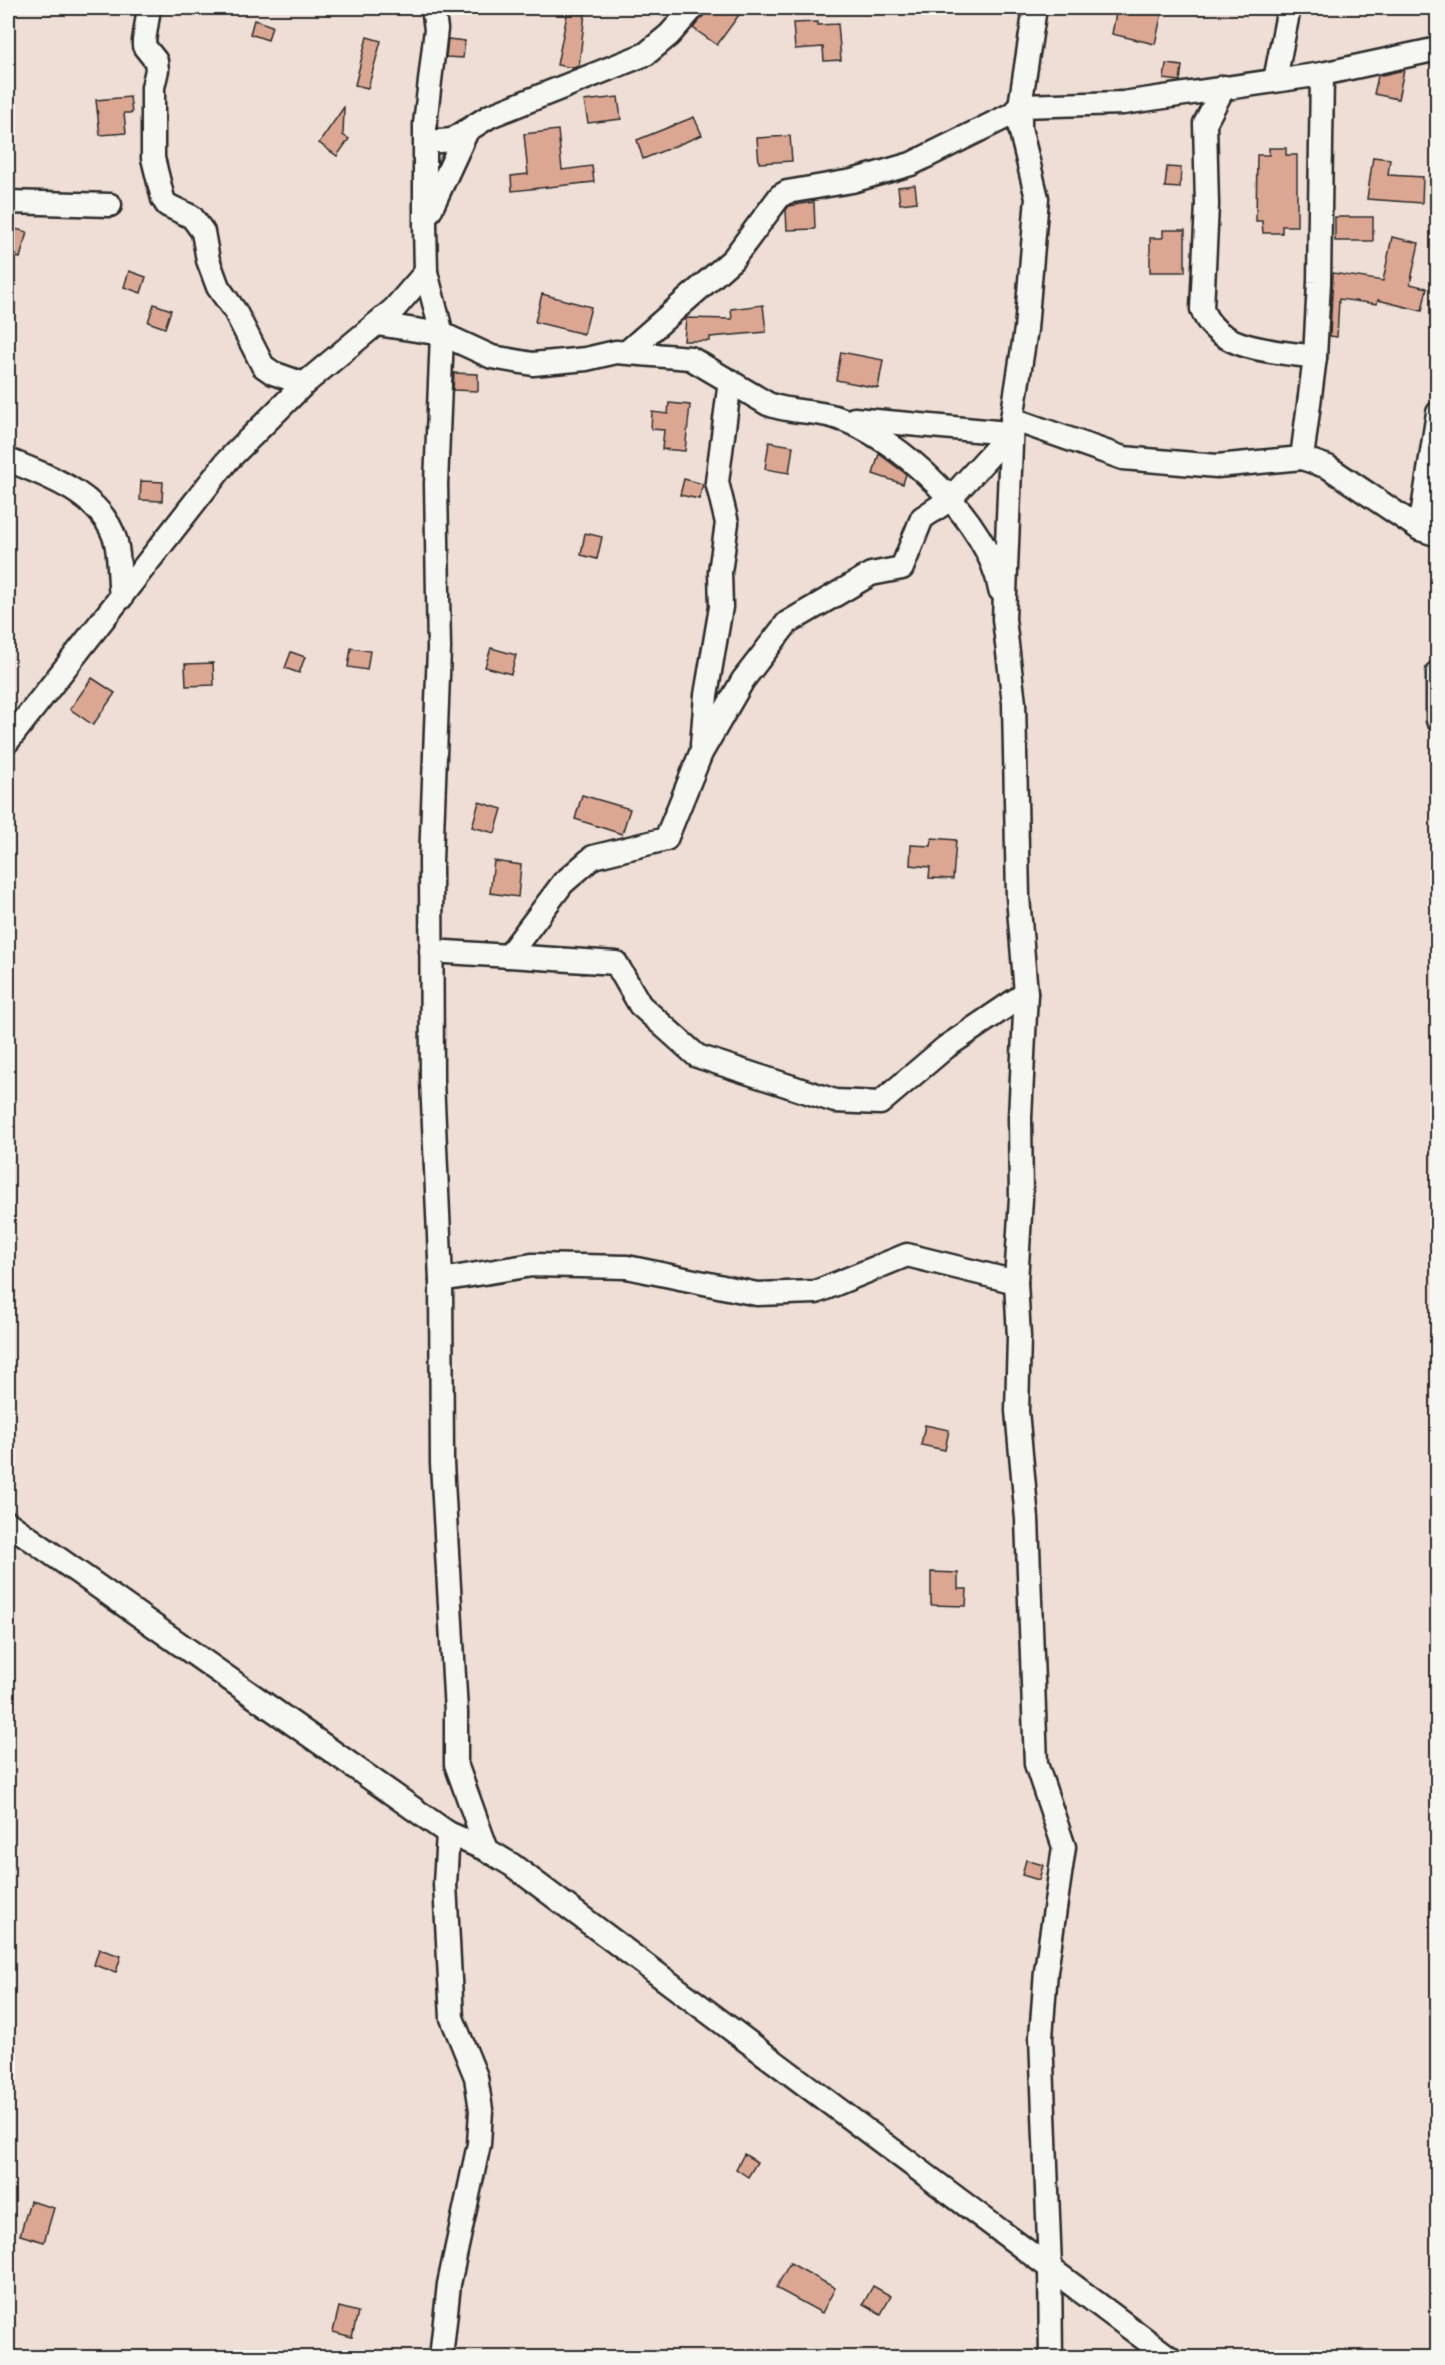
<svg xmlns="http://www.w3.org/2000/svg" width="1445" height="2365" viewBox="0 0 1445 2365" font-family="Pangolin,sans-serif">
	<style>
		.building { fill: #dca792; stroke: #2b2b2b; stroke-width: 1.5 }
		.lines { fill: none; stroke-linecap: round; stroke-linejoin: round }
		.street-casing { stroke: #2b2b2b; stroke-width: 27 }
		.street { stroke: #f6f6f2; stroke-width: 22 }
	</style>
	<rect width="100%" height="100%" fill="#eeded5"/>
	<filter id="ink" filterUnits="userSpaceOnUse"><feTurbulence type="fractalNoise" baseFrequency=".0167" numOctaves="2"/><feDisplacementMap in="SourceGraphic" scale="12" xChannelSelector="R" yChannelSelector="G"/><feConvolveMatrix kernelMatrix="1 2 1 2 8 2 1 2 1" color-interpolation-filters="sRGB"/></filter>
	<g filter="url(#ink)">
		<g class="building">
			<path d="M 706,8 L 744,8 L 717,45 L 693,28 L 703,16 Z"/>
			<path d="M 1117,8 L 1163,8 L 1155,44 L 1112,34 Z"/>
			<path d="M 568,10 L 585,13 L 579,66 L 573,68 L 557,65 Z"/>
			<path d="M 254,20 L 272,26 L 268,40 L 250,34 Z"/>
			<path d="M 818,22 L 818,25 L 838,24 L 841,60 L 824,61 L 823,47 L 795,49 L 793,23 Z"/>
			<path d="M 367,37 L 381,41 L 368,88 L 355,85 Z"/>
			<path d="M 448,39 L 465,41 L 463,58 L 446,57 Z"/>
			<path d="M 1166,64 L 1182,66 L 1180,81 L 1164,79 Z"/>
			<path d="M 1404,70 L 1398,99 L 1374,94 L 1378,76 Z"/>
			<path d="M 130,97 L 132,113 L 124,113 L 126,133 L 100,135 L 96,100 Z"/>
			<path d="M 618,97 L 621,119 L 588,123 L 584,101 Z"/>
			<path d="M 344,107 L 343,135 L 349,139 L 337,156 L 319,143 Z"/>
			<path d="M 694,117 L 702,135 L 643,159 L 637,140 Z"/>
			<path d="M 558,130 L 562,170 L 592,166 L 594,182 L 512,191 L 511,176 L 528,174 L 524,134 Z"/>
			<path d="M 790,136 L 792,161 L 759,163 L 757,138 Z"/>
			<path d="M 1269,148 L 1286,148 L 1286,155 L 1297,155 L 1297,226 L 1282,226 L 1282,233 L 1263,233 L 1262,221 L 1256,221 L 1257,155 L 1269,155 Z"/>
			<path d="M 1373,157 L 1390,159 L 1388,175 L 1423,177 L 1422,203 L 1367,199 Z"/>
			<path d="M 1167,167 L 1181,168 L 1180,188 L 1165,187 Z"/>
			<path d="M 915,185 L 917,202 L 900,204 L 898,187 Z"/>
			<path d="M 814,202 L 815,229 L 787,230 L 786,210 L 789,206 Z"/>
			<rect x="1335" y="217" width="38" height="24"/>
			<path d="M 8,227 L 27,232 L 20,258 L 8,255 Z"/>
			<path d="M 1163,230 L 1185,230 L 1185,272 L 1150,272 L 1150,238 L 1163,238 Z"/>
			<path d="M 1392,237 L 1419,243 L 1410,284 L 1427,288 L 1422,311 L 1378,300 L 1377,304 L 1339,299 L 1337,337 L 1330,336 L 1333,273 L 1383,281 Z"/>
			<path d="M 129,271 L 146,277 L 141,293 L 124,287 Z"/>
			<path d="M 542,294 L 591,307 L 584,334 L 535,322 Z"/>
			<path d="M 154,304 L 171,310 L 165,328 L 148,322 Z"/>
			<path d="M 763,305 L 766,332 L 710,337 L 710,341 L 684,341 L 686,318 L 732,319 L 731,309 Z"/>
			<path d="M 841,352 L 883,360 L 878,388 L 836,380 Z"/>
			<path d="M 454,373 L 478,374 L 478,391 L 453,390 Z"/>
			<path d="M 669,403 L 690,405 L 685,451 L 662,449 L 664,430 L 651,429 L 652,412 L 668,414 Z"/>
			<path d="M 769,442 L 793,446 L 789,473 L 765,469 Z"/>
			<path d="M 879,454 L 906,474 L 903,484 L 873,474 Z"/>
			<path d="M 684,479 L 703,484 L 699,499 L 680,495 Z"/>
			<path d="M 141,481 L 163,482 L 162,501 L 140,500 Z"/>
			<path d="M 585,533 L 602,537 L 597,559 L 581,555 Z"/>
			<path d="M 351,648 L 370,651 L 367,670 L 348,667 Z"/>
			<path d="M 491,648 L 516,655 L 511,674 L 485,667 Z"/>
			<path d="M 291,652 L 305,657 L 299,673 L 285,668 Z"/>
			<path d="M 213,663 L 214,685 L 186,686 L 185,664 Z"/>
			<path d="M 92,678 L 115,693 L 93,725 L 70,709 Z"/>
			<path d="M 582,795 L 630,809 L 622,834 L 575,819 Z"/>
			<path d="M 479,802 L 502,809 L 495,833 L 472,827 Z"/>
			<path d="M 932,838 L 956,840 L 953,879 L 929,878 L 930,867 L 910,865 L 911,845 L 931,846 Z"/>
			<path d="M 494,861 L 521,865 L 518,897 L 490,893 Z"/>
			<path d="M 925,1425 L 949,1430 L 945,1450 L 921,1445 Z"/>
			<path d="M 931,1572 L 958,1573 L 958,1589 L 967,1589 L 966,1606 L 931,1605 Z"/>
			<path d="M 1026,1860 L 1043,1865 L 1039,1880 L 1022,1875 Z"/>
			<path d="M 99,1949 L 121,1956 L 116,1972 L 94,1965 Z"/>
			<path d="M 744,2154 L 757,2162 L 748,2177 L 736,2169 Z"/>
			<path d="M 30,2201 L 54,2208 L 44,2242 L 20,2235 Z"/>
			<path d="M 790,2263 L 835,2288 L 822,2313 L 776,2288 Z"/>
			<path d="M 873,2286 L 891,2296 L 881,2314 L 863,2304 Z"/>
			<path d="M 339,2307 L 358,2312 L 352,2337 L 333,2332 Z"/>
		</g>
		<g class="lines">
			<g class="street-casing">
				<g id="street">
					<path d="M 149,8 L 144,41 L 144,46 L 156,61 L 157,70 L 153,87 L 153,158 L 163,199 L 167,205 L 192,217 L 203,232 L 208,260 L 218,287 L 235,311 L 263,366 L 273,373 L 304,384"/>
					<path d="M 433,8 L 436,29 L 425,124 L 425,224 L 426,272 L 442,334 L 436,484 L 439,649 L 431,861 L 432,1080 L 441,1280 L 442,1463 L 456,1712 L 456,1764 L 487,1850"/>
					<path d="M 1035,8 L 1020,106 L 1020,128 L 1037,198 L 1026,329 L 1012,419 L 1004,619 L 1014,703 L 1018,897 L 1026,993 L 1020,1118 L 1021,1198 L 1016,1282 L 1019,1337 L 1017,1411 L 1027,1519 L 1036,1764 L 1064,1847 L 1046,1971 L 1041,2037 L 1050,2267 L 1051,2358"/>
					<path d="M 1275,80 L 1289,8"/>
					<path d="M 1224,87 L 1205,123 L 1207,205 L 1202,309 C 1217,352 1278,351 1315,357"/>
					<path d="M 427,142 L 452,140 L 490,116 L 646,54 L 669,35 L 693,8"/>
					<path d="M 8,202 L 110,205"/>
					<path d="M 430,211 L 466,133"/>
					<path d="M 377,324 L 442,334 L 492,357 L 533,364 L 586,359 L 616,352 L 690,358 L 768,404 C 790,413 813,410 835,417 C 898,435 990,523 1000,590"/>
					<path d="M 627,352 L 733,259 L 780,196 L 787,192 L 852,181 L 911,164 L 1012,114 L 1020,106 L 1123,103 L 1322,74 L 1438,49"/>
					<path d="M 854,419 L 1008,433"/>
					<path d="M 1012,419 L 1123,458 L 1217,466 L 1302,458 L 1328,467 L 1420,529 L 1438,535"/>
					<path d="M 1302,458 L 1315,357 L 1319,282 L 1322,74"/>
					<path d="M 8,460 C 48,476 103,495 116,542 C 120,560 119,580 121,598"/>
					<path d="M 1420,529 L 1438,413"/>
					<path d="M 1438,672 L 1438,720"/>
					<path d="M 8,741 L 227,461 L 304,384 L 394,309 L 426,272"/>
					<path d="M 702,745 L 706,695 L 721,607 L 720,572 L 727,523 L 717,482 L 730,381"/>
					<path d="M 431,951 L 616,963 L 640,1005 L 697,1056 L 835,1101 L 880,1103 L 946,1047 L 1026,993"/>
					<path d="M 508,956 L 563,883 L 593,857 L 666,839 L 701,753 L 743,680 L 787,623 L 871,574 L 902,568 L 922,518 L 949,500 L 1012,431"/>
					<path d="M 441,1280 L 532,1265 L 627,1267 L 757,1294 L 816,1292 L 907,1255 L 1016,1282"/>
					<path d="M 8,1523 L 448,1833 L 487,1850 L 512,1865 L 1170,2358"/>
					<path d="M 441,2358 L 449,2284 L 479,2144 L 481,2110 L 476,2077 L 452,2018 L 445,1884 L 448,1833"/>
				</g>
			</g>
			<use href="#street" class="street"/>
		</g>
	</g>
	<rect width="1445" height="2365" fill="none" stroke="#f6f6f2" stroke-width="30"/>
	<rect x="15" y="15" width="1415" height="2335" fill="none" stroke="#2b2b2b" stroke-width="2" filter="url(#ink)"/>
</svg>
